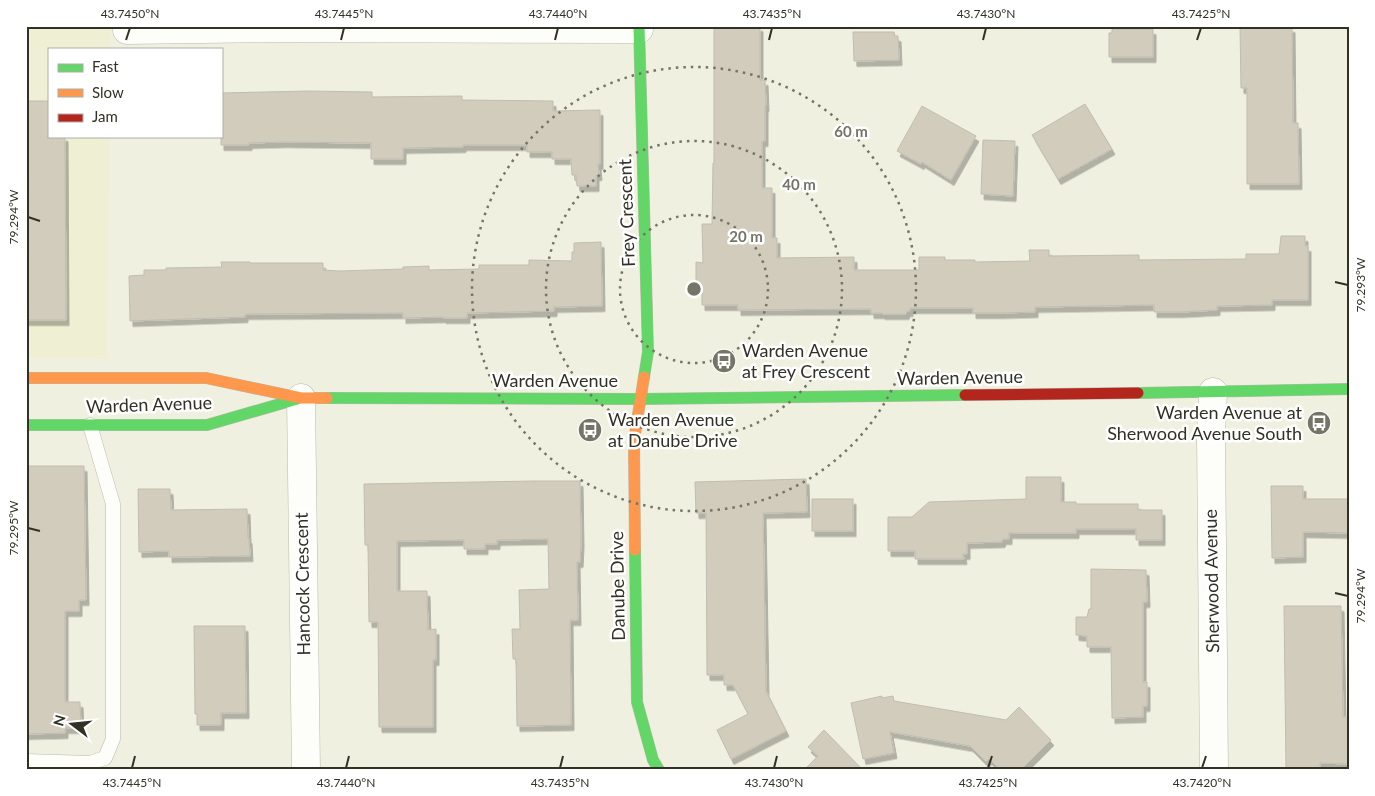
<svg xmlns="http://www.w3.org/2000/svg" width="1375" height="796" viewBox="0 0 1375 796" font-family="Lato,sans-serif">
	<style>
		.built { fill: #efefd3 }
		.building { fill: #d1ccbb; stroke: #c0bdb1; filter: url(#shadow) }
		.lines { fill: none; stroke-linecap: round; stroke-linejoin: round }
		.lane-casing { stroke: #babaad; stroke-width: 15 }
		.street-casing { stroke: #babaad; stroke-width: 29 }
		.fast-casing { stroke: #babaad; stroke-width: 12 }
		.slow-casing { stroke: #babaad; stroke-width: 12 }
		.jam-casing { stroke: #babaad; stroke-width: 12 }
		.lane { stroke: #fdfdfa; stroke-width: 14 }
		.street { stroke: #fdfdfa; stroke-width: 28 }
		.fast { stroke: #63d668; stroke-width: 11 }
		.slow { stroke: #ff974d; stroke-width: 11 }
		.jam { stroke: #b3261e; stroke-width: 11 }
		.ticks { fill: none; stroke: #323126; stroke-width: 2 }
		.ring { fill: none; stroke: #747467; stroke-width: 2.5; stroke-dasharray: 2.5 5 }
		.labels { text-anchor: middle; stroke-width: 5; stroke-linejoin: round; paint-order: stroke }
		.street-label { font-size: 18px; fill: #323126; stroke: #fff }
		.poi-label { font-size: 18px; fill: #323126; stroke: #fff; text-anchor: start }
		.centre { fill: #747467; stroke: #fff; stroke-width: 2.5 }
		.ring-label { font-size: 15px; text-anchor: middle; font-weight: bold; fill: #747467; stroke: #fff; stroke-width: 5; stroke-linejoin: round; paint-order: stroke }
		.neatline { fill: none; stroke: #323126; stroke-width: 2 }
		.ticks-label { font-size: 12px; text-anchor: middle; fill: #323126 }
	</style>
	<defs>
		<filter id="shadow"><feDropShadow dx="3" dy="5.5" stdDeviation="0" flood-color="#0004"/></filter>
	</defs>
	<rect width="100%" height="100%" fill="#f0f0e0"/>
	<path class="built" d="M 26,26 L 111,26 L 110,49 L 49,49 L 49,136 L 109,136 L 107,359 L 26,358 Z"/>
	<g class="building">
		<path d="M 714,26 L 760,26 L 760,80 L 765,80 L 766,106 L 765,106 L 765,141 L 762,141 L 762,188 L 772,188 L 772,238 L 777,238 L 777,258 L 854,257 L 854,270 L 919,270 L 919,257 L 945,257 L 945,260 L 975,260 L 975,262 L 1030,261 L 1029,250 L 1049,250 L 1049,256 L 1139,255 L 1139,260 L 1246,259 L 1246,254 L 1279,254 L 1281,236 L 1305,236 L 1305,246 L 1308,246 L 1308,300 L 1272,300 L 1272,305 L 1217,306 L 1217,310 L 1181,312 L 1154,312 L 1154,305 L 1035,307 L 1035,312 L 1001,313 L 973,313 L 973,308 L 910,308 L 910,311 L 907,311 L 906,314 L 882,314 L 882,313 L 871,313 L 871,309 L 738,310 L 738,305 L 702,305 L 702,286 L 696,286 L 696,262 L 703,263 L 702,224 L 712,224 L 713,163 L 714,163 Z"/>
		<path d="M 1241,26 L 1292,27 L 1293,123 L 1298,123 L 1299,184 L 1247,184 L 1247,88 L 1241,88 L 1240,27 Z"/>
		<path d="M 1112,29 L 1153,29 L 1153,57 L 1109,57 L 1109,33 L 1112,33 Z"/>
		<path d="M 853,32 L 894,32 L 895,36 L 898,36 L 899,60 L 854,61 Z"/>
		<path d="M 309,91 L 372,92 L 372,97 L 462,96 L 462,100 L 553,101 L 553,111 L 600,110 L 600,164 L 598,164 L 599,175 L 596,175 L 596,186 L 577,186 L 576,175 L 572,175 L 571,159 L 552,159 L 552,152 L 527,152 L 527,145 L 463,145 L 463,147 L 403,148 L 403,159 L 371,159 L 371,143 L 283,142 L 249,143 L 249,145 L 221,145 L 221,93 Z"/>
		<path d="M 26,101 L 49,101 L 49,136 L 65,136 L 66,320 L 26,320 Z"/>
		<path d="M 1085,104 L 1112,149 L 1058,179 L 1032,135 Z"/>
		<path d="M 922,106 L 976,136 L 951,180 L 922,162 L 921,164 L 897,151 Z"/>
		<path d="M 983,140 L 1015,141 L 1013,196 L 981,194 Z"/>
		<path d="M 601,242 L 602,306 L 554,307 L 554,311 L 467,313 L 467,318 L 443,318 L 443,317 L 403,318 L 403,313 L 245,314 L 245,317 L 130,321 L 129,276 L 144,275 L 144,270 L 166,270 L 166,268 L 222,267 L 221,262 L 250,262 L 250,263 L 323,263 L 323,270 L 339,271 L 403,269 L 403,267 L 429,266 L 429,270 L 479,269 L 479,265 L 529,265 L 529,260 L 572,261 L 572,252 L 574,252 L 574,243 Z"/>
		<path d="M 26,466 L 84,466 L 86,600 L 79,600 L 79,611 L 65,611 L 65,702 L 80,702 L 81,728 L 65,728 L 65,733 L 26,734 Z"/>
		<path d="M 1026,477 L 1061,477 L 1061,502 L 1076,502 L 1076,504 L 1138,504 L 1138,510 L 1162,510 L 1162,540 L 1136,540 L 1136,529 L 1076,529 L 1076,533 L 1009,533 L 1009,539 L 1003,539 L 1002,542 L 967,543 L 967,554 L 963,554 L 964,559 L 915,559 L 915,551 L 888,551 L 888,517 L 912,517 L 929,502 L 1026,499 Z"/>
		<path d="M 806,479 L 807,512 L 763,513 L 766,691 L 786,731 L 731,759 L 717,730 L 748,714 L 733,685 L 724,685 L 724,675 L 707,675 L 706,513 L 696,513 L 695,482 Z"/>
		<path d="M 533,481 L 580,481 L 581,542 L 580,562 L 577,562 L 578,620 L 570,620 L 571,725 L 517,726 L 516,659 L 513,659 L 512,629 L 520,629 L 519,590 L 549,589 L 548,539 L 497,540 L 497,544 L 485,544 L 485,549 L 464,549 L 464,540 L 397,541 L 397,591 L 427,591 L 428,630 L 436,629 L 436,660 L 433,660 L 433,727 L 379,727 L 378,622 L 369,622 L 368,545 L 365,545 L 364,484 Z"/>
		<path d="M 1271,486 L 1303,486 L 1303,499 L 1349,499 L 1349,533 L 1303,532 L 1303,557 L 1272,558 Z"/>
		<path d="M 138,489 L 170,489 L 171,510 L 247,509 L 248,538 L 249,538 L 250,556 L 169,557 L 169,551 L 139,552 Z"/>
		<rect x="812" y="499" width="41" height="32"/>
		<path d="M 1091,569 L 1146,570 L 1147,602 L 1143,602 L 1143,682 L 1147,682 L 1147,706 L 1143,706 L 1143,717 L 1112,718 L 1111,647 L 1087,647 L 1087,636 L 1076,635 L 1076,617 L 1087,617 L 1089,609 L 1091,609 Z"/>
		<path d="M 1284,606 L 1341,606 L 1343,717 L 1349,717 L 1349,764 L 1320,763 L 1320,770 L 1286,770 Z"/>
		<path d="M 194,626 L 245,626 L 246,713 L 221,713 L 221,725 L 197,725 L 197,714 L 195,714 Z"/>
		<path d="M 882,696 L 882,698 L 893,696 L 894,701 L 1006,720 L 1019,707 L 1051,740 L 1021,770 L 1000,770 L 989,759 L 986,762 L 970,746 L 890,732 L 894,753 L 863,759 L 851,703 Z"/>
		<path d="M 824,730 L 863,770 L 804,770 L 818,756 L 808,747 Z"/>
	</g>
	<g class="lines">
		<g class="lane-casing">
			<path id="lane" d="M 26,761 L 90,763 L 105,758 L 113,739 L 113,504 L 90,425"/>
		</g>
		<g class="street-casing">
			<g id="street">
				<path d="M 127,30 L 285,28 L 639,29"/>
				<path d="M 1213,392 L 1211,434 L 1214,770"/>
				<path d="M 301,398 L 306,770"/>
			</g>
		</g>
		<g class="fast-casing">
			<g id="fast">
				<path d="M 639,26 L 648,352 L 644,377"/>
				<path d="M 1138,393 L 1349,389"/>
				<path d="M 327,398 L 640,399 L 965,395"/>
				<path d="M 26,425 L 207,425 L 297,399"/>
				<path d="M 635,550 L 637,702 L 653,760 L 659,770"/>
			</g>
		</g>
		<g class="slow-casing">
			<g id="slow">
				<path d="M 26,378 L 206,378 L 301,398 L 327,398"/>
				<path d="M 635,550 L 634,440 L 644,377"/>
			</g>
		</g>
		<g class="jam-casing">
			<path id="jam" d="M 965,395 L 1138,393"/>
		</g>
		<use href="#lane" class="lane"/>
		<use href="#street" class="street"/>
		<use href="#fast" class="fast"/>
		<use href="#slow" class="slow"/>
		<use href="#jam" class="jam"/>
	</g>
	<path class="ticks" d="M 126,40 L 130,28M 341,40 L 344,28M 555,40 L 558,28M 769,40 L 772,28M 983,40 L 986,28M 1197,40 L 1201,28M 28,217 L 40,221M 1335,282 L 1348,285M 28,528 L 40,531M 1335,593 L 1348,596M 132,768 L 135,756M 346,768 L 349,756M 560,768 L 563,756M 774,768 L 777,756M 988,768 L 992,756M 1202,768 L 1206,756"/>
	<g class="ring">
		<circle cx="694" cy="289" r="74"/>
		<circle cx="694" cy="289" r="148"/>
		<circle cx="694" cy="289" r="222"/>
	</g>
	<defs>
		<g id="bus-disc" transform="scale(1.25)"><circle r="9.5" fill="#747467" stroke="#fff"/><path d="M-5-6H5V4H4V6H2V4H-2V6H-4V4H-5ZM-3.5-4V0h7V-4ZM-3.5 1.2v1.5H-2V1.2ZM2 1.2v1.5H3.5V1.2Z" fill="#fff"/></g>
	</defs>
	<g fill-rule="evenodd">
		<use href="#bus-disc" x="724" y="361"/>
		<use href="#bus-disc" x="1319" y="423"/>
		<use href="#bus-disc" x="590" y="430"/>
	</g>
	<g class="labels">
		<g class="street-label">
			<text transform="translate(627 213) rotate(-92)" y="6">Frey Crescent</text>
			<text transform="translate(960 378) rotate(-1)" y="6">Warden Avenue</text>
			<text x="555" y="387">Warden Avenue</text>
			<text transform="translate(149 405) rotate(-2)" y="6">Warden Avenue</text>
			<text transform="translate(1212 581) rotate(-91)" y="6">Sherwood Avenue</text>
			<text transform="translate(303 584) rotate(-91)" y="6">Hancock Crescent</text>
			<text transform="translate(618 586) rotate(-91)" y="6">Danube Drive</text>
		</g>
		<g class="poi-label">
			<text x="742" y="357">Warden Avenue<tspan x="742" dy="21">at Frey Crescent</tspan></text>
			<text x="1302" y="419" text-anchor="end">Warden Avenue at<tspan x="1302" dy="21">Sherwood Avenue South</tspan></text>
			<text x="608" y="426">Warden Avenue<tspan x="608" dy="21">at Danube Drive</tspan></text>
		</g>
	</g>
	<circle cx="694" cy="289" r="8" class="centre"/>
	<g class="ring-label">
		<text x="851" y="137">60 m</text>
		<text x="799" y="190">40 m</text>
		<text x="746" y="242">20 m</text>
	</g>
	<rect width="1375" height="796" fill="none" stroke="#ffffff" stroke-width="55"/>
	<rect x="48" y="48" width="175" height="90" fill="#ffffff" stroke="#adada8"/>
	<rect x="58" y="64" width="25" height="8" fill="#63d668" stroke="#adada8"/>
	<text x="92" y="72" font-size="15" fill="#323126">Fast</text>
	<rect x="58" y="89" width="25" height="8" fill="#ff974d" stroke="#adada8"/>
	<text x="92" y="98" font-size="15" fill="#323126">Slow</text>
	<rect x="58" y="114" width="25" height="8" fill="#b3261e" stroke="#adada8"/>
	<text x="92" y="122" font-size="15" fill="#323126">Jam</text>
	<g transform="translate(72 724) rotate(286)" stroke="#ffffff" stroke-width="4" paint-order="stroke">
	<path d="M0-4L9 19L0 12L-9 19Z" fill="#323126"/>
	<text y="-8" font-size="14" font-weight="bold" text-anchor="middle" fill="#323126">N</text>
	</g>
	<rect x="28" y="28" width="1320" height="740" class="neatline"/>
	<g class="ticks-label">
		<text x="130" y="18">43.7450°N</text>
		<text x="344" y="18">43.7445°N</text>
		<text x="558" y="18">43.7440°N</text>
		<text x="772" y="18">43.7435°N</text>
		<text x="986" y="18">43.7430°N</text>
		<text x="1201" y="18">43.7425°N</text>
		<text transform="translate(14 217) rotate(-90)" y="4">79.294°W</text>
		<text transform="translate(1361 285) rotate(-90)" y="4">79.293°W</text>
		<text transform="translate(14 528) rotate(-90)" y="4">79.295°W</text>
		<text transform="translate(1361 596) rotate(-90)" y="4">79.294°W</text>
		<text x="132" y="787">43.7445°N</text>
		<text x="346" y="787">43.7440°N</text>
		<text x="560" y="787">43.7435°N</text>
		<text x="774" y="787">43.7430°N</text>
		<text x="988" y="787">43.7425°N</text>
		<text x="1202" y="787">43.7420°N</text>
	</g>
</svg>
